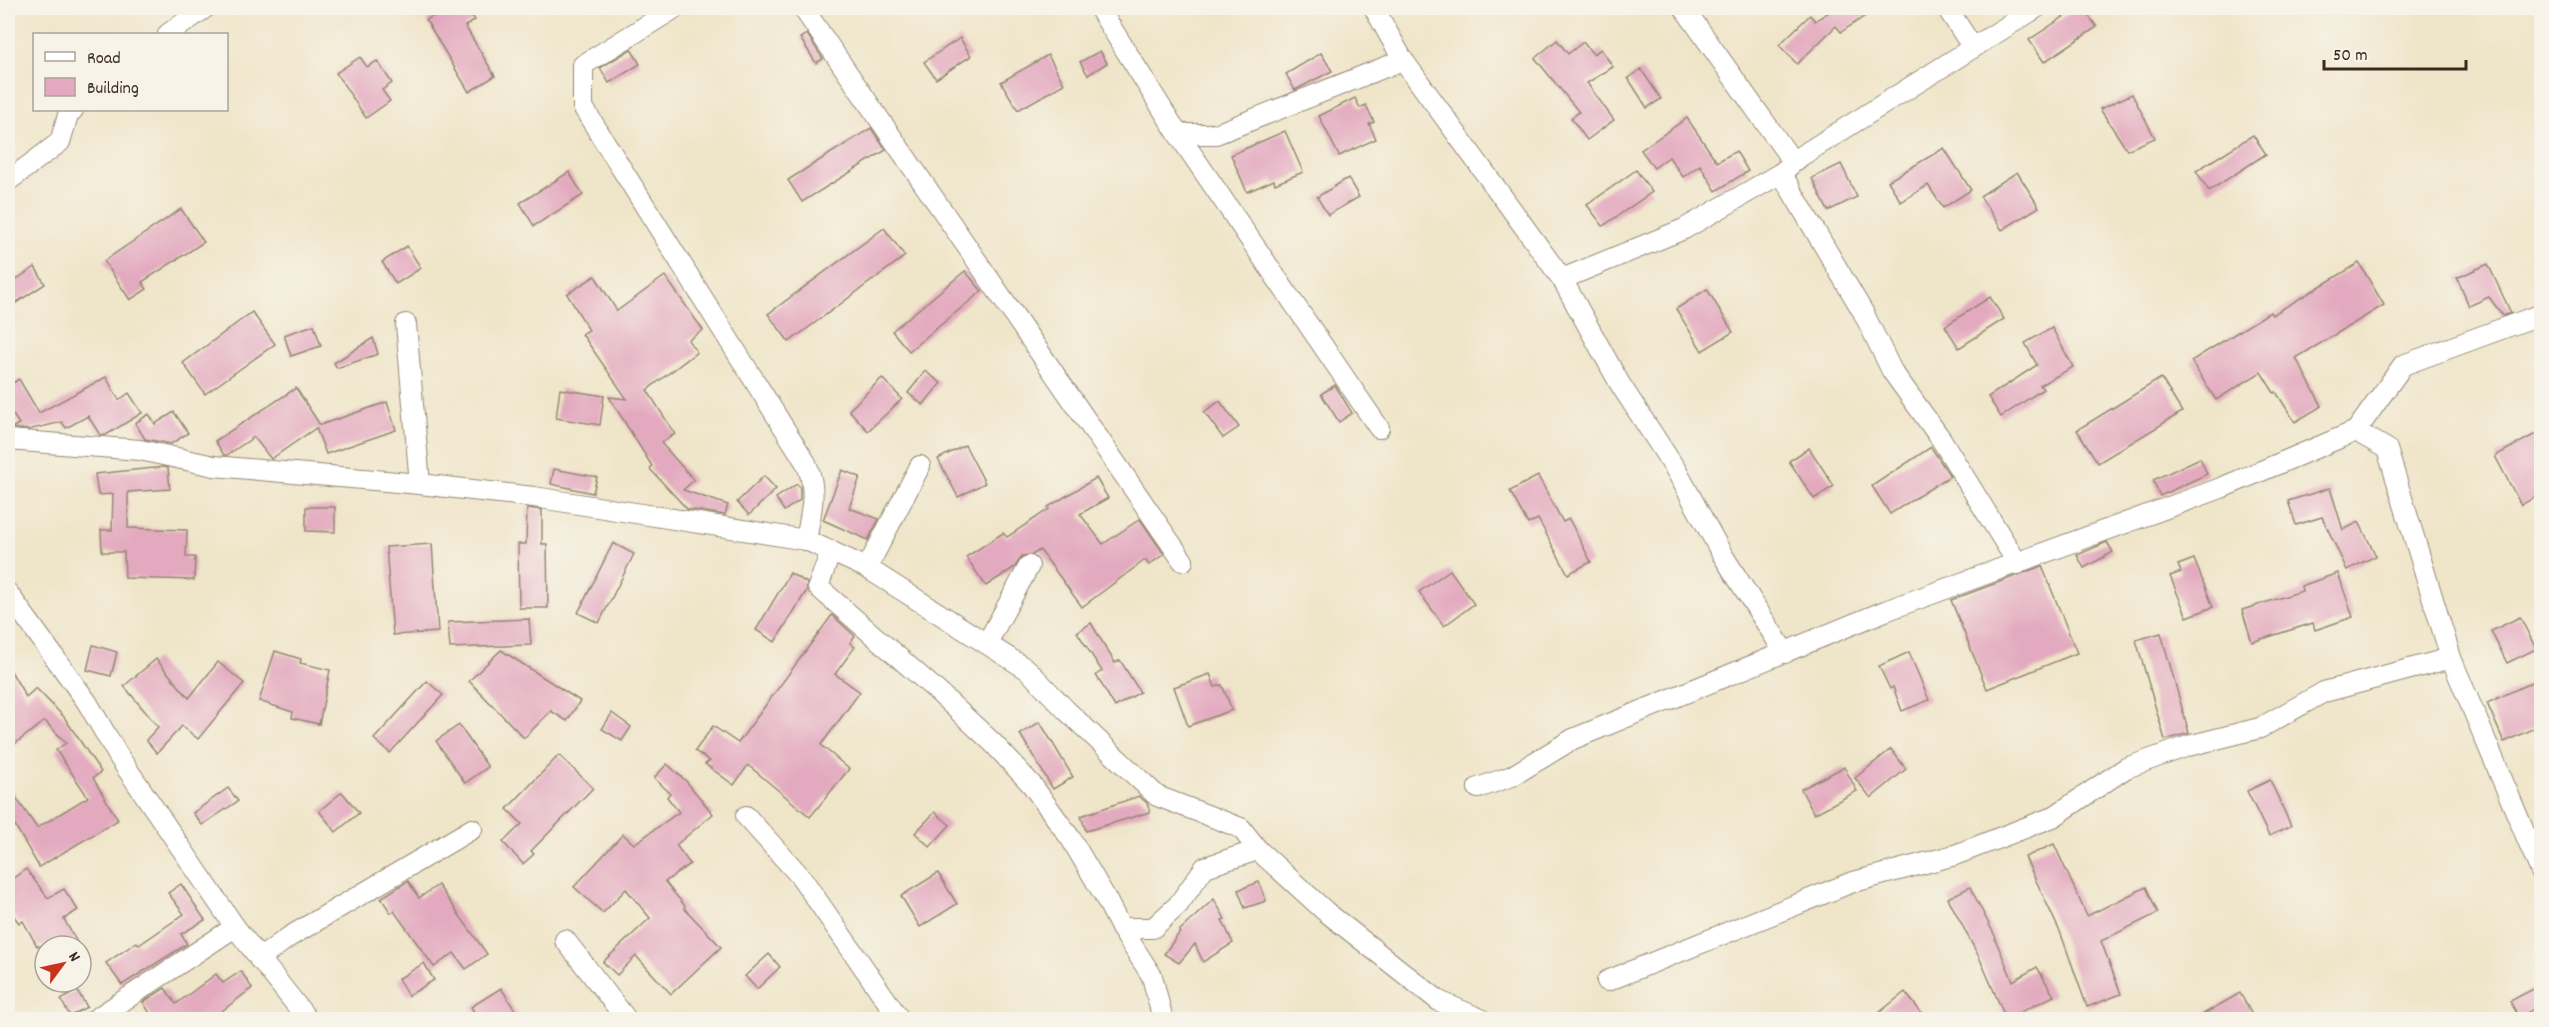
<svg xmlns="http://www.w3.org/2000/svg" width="2549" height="1027" viewBox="0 0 2549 1027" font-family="Dekko,sans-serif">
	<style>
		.building { fill: #e3aabf }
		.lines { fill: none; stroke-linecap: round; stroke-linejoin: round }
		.street-casing { stroke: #958874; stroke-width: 22 }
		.street { stroke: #fff; stroke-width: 20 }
	</style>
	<rect width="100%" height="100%" fill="#f7f3e8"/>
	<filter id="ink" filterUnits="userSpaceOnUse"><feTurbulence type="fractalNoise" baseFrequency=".0167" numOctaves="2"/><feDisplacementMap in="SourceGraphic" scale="12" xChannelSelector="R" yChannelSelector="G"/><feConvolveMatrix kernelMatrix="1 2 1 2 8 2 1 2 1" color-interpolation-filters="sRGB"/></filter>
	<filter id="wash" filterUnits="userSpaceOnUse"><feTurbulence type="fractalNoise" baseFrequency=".008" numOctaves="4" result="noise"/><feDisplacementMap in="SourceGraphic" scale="24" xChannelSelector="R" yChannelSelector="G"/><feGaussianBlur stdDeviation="1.35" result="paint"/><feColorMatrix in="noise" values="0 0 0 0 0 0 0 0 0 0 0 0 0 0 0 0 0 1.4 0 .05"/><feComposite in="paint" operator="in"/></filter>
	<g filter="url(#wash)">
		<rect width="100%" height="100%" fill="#efe5c9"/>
		<g id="blocks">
			<g class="building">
				<path d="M 447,8 L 467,8 L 475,20 L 465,26 L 495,76 L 469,92 L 426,20 Z"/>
				<path d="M 1835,8 L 1877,8 L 1841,32 L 1836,26 L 1797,64 L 1779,45 L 1810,15 L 1815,21 Z"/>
				<path d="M 2077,8 L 2083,8 L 2097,27 L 2044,62 L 2029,40 Z"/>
				<path d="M 807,34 L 823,59 L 816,63 L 800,38 Z"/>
				<path d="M 960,38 L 971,56 L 936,79 L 924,62 Z"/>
				<path d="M 1557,40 L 1568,54 L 1583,42 L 1593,54 L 1601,49 L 1613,67 L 1587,83 L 1614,120 L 1587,140 L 1571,118 L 1579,112 L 1535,58 Z"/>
				<path d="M 631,49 L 640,64 L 609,83 L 600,68 Z"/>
				<path d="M 1100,51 L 1107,63 L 1088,75 L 1080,62 Z"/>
				<path d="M 1321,53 L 1332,71 L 1295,90 L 1286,74 Z"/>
				<path d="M 1048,55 L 1064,84 L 1018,110 L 1001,82 Z"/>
				<path d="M 360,57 L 367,67 L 377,61 L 392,83 L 382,90 L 390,101 L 366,118 L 336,73 Z"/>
				<path d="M 1641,69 L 1661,99 L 1647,108 L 1628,78 Z"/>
				<path d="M 2132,94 L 2155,138 L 2127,150 L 2100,109 Z"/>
				<path d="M 1355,98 L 1360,108 L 1366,105 L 1374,122 L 1369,124 L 1376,139 L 1339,156 L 1319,116 Z"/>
				<path d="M 1687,118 L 1717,162 L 1736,151 L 1748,171 L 1716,191 L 1700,165 L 1683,177 L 1669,157 L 1654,168 L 1641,150 Z"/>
				<path d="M 871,128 L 886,150 L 802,202 L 788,180 Z"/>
				<path d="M 1285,131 L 1303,172 L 1275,184 L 1274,180 L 1247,192 L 1231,155 Z"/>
				<path d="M 2253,135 L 2266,154 L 2209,191 L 2196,171 Z"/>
				<path d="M 1944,148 L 1971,190 L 1943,208 L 1928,185 L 1901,202 L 1888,181 Z"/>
				<path d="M 1841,164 L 1857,197 L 1828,211 L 1812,178 Z"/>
				<path d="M 1636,170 L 1652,192 L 1603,226 L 1587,205 Z"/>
				<path d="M 569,172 L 583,195 L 534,226 L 520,203 Z"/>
				<path d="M 2017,172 L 2039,207 L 2002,230 L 1980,196 Z"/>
				<path d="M 1348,178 L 1359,197 L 1328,215 L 1317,197 Z"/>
				<path d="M 181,209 L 204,242 L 142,282 L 147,289 L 130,300 L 104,261 Z"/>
				<path d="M 884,228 L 905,256 L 789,342 L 768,314 Z"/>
				<path d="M 407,246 L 421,268 L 396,284 L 382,262 Z"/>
				<path d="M 2359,263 L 2384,305 L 2296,358 L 2322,406 L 2295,422 L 2276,392 L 2274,393 L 2261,372 L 2216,400 L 2191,361 L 2270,312 L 2272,315 Z"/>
				<path d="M 2488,264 L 2511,313 L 2503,316 L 2489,297 L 2469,306 L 2457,278 Z"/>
				<path d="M 35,267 L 45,284 L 8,308 L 8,285 Z"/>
				<path d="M 965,271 L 982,291 L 909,351 L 892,331 Z"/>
				<path d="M 595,276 L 617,311 L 665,276 L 703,330 L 688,340 L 697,352 L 647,390 L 675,434 L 661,443 L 694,480 L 683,490 L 728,505 L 725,515 L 687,509 L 650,469 L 652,466 L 609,397 L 627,399 L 582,334 L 589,330 L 567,294 Z"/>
				<path d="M 1707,289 L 1733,332 L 1702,351 L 1676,309 Z"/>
				<path d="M 1990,297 L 2004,319 L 1959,348 L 1945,326 Z"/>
				<path d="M 252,312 L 275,344 L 205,394 L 183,363 Z"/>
				<path d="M 314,325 L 321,346 L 291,356 L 284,335 Z"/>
				<path d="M 2052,328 L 2073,367 L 2040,385 L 2043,389 L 2001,417 L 1988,397 L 2037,365 L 2025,343 Z"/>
				<path d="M 373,338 L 378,354 L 337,368 L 334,363 Z"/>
				<path d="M 925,371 L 941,383 L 923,405 L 908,393 Z"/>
				<path d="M 106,377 L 119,400 L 129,393 L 142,413 L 106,435 L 100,435 L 88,416 L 66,428 L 62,422 L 28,430 L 11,428 L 19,424 L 8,407 L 8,386 L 19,379 L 39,413 Z"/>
				<path d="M 882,378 L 902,399 L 868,431 L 849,410 Z"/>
				<path d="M 2161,378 L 2182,412 L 2098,463 L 2077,430 Z"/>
				<path d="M 1335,385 L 1352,413 L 1339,422 L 1321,394 Z"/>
				<path d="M 296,388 L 320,425 L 387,402 L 396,430 L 326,454 L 316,428 L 271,459 L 254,437 L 227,455 L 224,455 L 215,441 Z"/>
				<path d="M 560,389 L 604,396 L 600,425 L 556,418 Z"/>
				<path d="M 1220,401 L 1239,427 L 1223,438 L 1204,412 Z"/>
				<path d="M 174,412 L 188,433 L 171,444 L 145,439 L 135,423 L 149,414 L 155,424 Z"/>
				<path d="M 2541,431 L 2541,494 L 2521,505 L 2495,456 Z"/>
				<path d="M 965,445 L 985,483 L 958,497 L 938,459 Z"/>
				<path d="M 1931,447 L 1950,476 L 1890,514 L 1872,486 Z"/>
				<path d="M 1809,448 L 1834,486 L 1814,499 L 1789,461 Z"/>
				<path d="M 2200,458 L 2207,474 L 2160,496 L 2153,480 Z"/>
				<path d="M 164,467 L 168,468 L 170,489 L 128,492 L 128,528 L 187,530 L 186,557 L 195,557 L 194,580 L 125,578 L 124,552 L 102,552 L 101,530 L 112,530 L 113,494 L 98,495 L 95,474 Z"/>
				<path d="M 554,469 L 597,477 L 593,493 L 551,484 Z"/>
				<path d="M 842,470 L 860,477 L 849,508 L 879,519 L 868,540 L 823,520 Z"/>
				<path d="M 764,476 L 776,489 L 749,515 L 737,502 Z"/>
				<path d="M 1538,476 L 1563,522 L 1569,519 L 1591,562 L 1568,574 L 1538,519 L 1528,524 L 1510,491 Z"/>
				<path d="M 1096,478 L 1108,498 L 1080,514 L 1103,544 L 1140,519 L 1164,554 L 1149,565 L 1145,560 L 1082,607 L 1040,550 L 1032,555 L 1022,556 L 1015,567 L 986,586 L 966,557 L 1003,533 L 1007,537 L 1049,509 L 1048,507 Z"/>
				<path d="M 797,484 L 800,488 L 800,500 L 784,511 L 776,498 Z"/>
				<path d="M 2330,488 L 2343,530 L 2359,522 L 2376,556 L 2347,570 L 2322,517 L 2296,525 L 2288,501 Z"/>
				<path d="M 306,507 L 335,507 L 335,532 L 306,531 Z"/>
				<path d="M 527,508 L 542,510 L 542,544 L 547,544 L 548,608 L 519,608 L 518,544 L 526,544 Z"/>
				<path d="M 2107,542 L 2113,552 L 2084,568 L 2077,555 Z"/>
				<path d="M 613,543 L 634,554 L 599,623 L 578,613 Z"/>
				<path d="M 432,544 L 438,632 L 393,635 L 386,547 Z"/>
				<path d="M 2194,559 L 2213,607 L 2187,617 L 2170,576 L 2181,572 L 2178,565 Z"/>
				<path d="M 2042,566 L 2077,653 L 1987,689 L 1951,600 Z"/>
				<path d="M 1450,570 L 1474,604 L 1444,626 L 1419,592 Z"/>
				<path d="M 790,573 L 807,583 L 807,590 L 775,642 L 756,630 Z"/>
				<path d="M 2338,573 L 2353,617 L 2315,630 L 2313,623 L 2252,642 L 2242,610 L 2302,591 L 2301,586 Z"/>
				<path d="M 832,615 L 855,636 L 850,643 L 855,647 L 835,674 L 860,692 L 821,745 L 849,769 L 810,817 L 748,765 L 734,785 L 705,764 L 710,761 L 695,751 L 713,726 L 738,743 Z"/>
				<path d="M 2520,617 L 2536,649 L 2507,663 L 2491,631 Z"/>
				<path d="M 529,619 L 531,645 L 450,648 L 448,622 Z"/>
				<path d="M 1091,623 L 1115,663 L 1120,660 L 1140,692 L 1115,707 L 1096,675 L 1102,671 L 1077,632 Z"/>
				<path d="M 2161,633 L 2189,733 L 2165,740 L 2136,640 Z"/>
				<path d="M 93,645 L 117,652 L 111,676 L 87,670 Z"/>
				<path d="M 501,650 L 580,701 L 567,721 L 551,711 L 524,738 L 469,681 Z"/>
				<path d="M 275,651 L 301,659 L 300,663 L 330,670 L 319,724 L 292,718 L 293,712 L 259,701 Z"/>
				<path d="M 1909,652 L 1929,700 L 1902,711 L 1893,687 L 1890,689 L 1879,666 Z"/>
				<path d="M 156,659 L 189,698 L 218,662 L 244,683 L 198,739 L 182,726 L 157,753 L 146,740 L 158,727 L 124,686 Z"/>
				<path d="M 8,666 L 26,697 L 36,688 L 64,717 L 101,772 L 93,778 L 118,820 L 39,867 L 13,822 L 8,825 L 8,786 L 37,828 L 88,797 L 56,750 L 66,743 L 45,721 L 8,749 Z"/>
				<path d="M 1210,674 L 1215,687 L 1222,685 L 1232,710 L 1188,726 L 1174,687 Z"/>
				<path d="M 2541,678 L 2541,725 L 2504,742 L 2487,703 Z"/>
				<path d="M 427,681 L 443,695 L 390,753 L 374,739 Z"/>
				<path d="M 612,713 L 631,727 L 622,741 L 602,729 Z"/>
				<path d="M 1040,722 L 1073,777 L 1053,789 L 1020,734 Z"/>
				<path d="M 459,725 L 488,767 L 465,783 L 436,741 Z"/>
				<path d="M 1891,749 L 1906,769 L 1871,798 L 1855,778 Z"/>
				<path d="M 559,755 L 593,788 L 531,851 L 534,854 L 523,864 L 503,842 L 522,824 L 507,809 Z"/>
				<path d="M 667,764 L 686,781 L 713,814 L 676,845 L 690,864 L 665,882 L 685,906 L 684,908 L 721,947 L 671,994 L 636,956 L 617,975 L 603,962 L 650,918 L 626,889 L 603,913 L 574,887 L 623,834 L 634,844 L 679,812 L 667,797 L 670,793 L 654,778 Z"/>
				<path d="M 1844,767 L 1857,791 L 1814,814 L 1801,789 Z"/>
				<path d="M 2270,780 L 2291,826 L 2269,836 L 2247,791 Z"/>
				<path d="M 228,788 L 238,801 L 202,825 L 193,813 Z"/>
				<path d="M 342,792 L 359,813 L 336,832 L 319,811 Z"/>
				<path d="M 1139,796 L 1147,803 L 1150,812 L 1086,831 L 1081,816 Z"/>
				<path d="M 935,812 L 950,825 L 930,847 L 915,833 Z"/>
				<path d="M 2054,844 L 2087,916 L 2146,887 L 2158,913 L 2101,941 L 2121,994 L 2087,1007 L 2061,934 L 2025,857 Z"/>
				<path d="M 26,869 L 48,898 L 64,889 L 78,910 L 64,919 L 79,946 L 37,946 L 23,921 L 19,923 L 8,908 L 8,882 Z"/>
				<path d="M 938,873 L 957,904 L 920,927 L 901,896 Z"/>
				<path d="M 408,881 L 419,898 L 438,885 L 487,954 L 466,969 L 454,953 L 434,967 L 394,911 L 391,913 L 381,898 Z"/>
				<path d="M 1259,882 L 1266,901 L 1245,908 L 1238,890 Z"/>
				<path d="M 181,884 L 205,920 L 181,934 L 187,944 L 122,985 L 106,963 L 137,942 L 139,945 L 184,914 L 168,893 Z"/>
				<path d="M 1970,887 L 1996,938 L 1995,939 L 2013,981 L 2037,967 L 2054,996 L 2006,1019 L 1980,959 L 1948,898 Z"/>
				<path d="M 1214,899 L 1225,919 L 1222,920 L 1233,943 L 1203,962 L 1195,944 L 1179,963 L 1164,954 L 1180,932 L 1179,931 Z"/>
				<path d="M 769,954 L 780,967 L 757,989 L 745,976 Z"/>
				<path d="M 424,963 L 434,980 L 408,996 L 398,979 Z"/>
				<path d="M 241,971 L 252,988 L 210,1020 L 154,1020 L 143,1002 L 165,988 L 176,1004 L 216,974 L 223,983 Z"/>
				<path d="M 2541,985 L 2541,1005 L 2519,1017 L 2510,1001 Z"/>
				<path d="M 501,988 L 521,1020 L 479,1020 L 471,1007 Z"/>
				<path d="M 77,990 L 87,1007 L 70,1016 L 61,1000 Z"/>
				<path d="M 1905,992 L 1927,1020 L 1870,1020 Z"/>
				<path d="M 2240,993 L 2255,1020 L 2193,1020 Z"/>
			</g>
		</g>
	</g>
	<g filter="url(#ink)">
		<use href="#blocks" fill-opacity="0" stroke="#958874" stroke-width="1.5"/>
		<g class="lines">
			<g class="street-casing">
				<g id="street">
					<path d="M 675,8 L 583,65 L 583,107 L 806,463 C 818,489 811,513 806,540 L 867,568 L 1028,670 L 1066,710 L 1157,796 L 1241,828 L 1258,850 L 1325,911 L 1439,1001 L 1483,1020"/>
					<path d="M 803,8 L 1183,561"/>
					<path d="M 1099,8 L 1178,134 L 1216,134 L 1403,60"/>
					<path d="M 1374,8 L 1403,60 L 1562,279 L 1620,384 L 1676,470 L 1722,554 L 1785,653"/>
					<path d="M 1684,8 L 1793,162"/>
					<path d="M 1947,8 L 1973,48"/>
					<path d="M 168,34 L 205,8"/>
					<path d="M 1178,134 L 1379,428"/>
					<path d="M 1781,173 L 1863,312 L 1892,371 L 1941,439 L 2018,564"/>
					<path d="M 8,181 L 60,142 L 68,115 L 73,110"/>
					<path d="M 1562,279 L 1684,229 L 1781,173 L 1801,156 L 2036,8"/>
					<path d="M 406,324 L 420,484"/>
					<path d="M 2356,431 L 2387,449 L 2451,658 L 2542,874"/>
					<path d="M 8,440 L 140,450 L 214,466 L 420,484 L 534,497 L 806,540"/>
					<path d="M 831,551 L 818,587 L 936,690 L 993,743 L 1032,785 L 1071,839 L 1104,895 L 1121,928 L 1152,976 L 1163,1020"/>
					<path d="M 867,568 L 920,466"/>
					<path d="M 8,593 L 87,702 L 119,757 L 235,927 L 308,1020"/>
					<path d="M 987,643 L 1029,566"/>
					<path d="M 1478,788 L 1512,776 L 1573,739 L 1885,611 L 2221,488 L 2356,431 L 2403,365 L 2542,314"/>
					<path d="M 746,816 L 801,877 L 900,1020"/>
					<path d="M 1121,928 L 1153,928 L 1178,905 L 1205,867 L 1258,850"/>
					<path d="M 565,940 L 627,1020"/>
					<path d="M 259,959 L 289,937 L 472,829"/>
					<path d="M 1607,981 L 1850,883 L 1955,855 L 2053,817 L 2126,768 L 2188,746 L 2260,728 L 2324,692 L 2451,658"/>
					<path d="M 94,1020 L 235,927"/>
				</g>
			</g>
			<use href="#street" class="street"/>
		</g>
	</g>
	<rect width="2549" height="1027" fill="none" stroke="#f7f3e8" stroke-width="30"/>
	<rect x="33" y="33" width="195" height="78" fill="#f7f3e8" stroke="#aca397" stroke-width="1.5"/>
	<rect x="45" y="52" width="30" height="9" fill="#ffffff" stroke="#aca397" stroke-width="1.5"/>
	<text x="87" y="63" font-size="18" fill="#3b2a1e">Road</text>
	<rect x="45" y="78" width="30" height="18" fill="#e3aabf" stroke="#aca397" stroke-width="1.5"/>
	<text x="87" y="93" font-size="18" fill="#3b2a1e">Building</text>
	<g transform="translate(63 964) rotate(57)"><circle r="28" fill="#f7f3e8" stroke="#aca397" stroke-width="1.5"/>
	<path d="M0-4.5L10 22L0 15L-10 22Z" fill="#c8321e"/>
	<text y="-9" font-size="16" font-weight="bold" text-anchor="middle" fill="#3b2a1e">N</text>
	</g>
	<path d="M2324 60v9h142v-9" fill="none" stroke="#3b2a1e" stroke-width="3"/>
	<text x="2333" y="60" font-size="18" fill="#3b2a1e" stroke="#f7f3e8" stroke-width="4.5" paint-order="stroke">50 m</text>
</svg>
